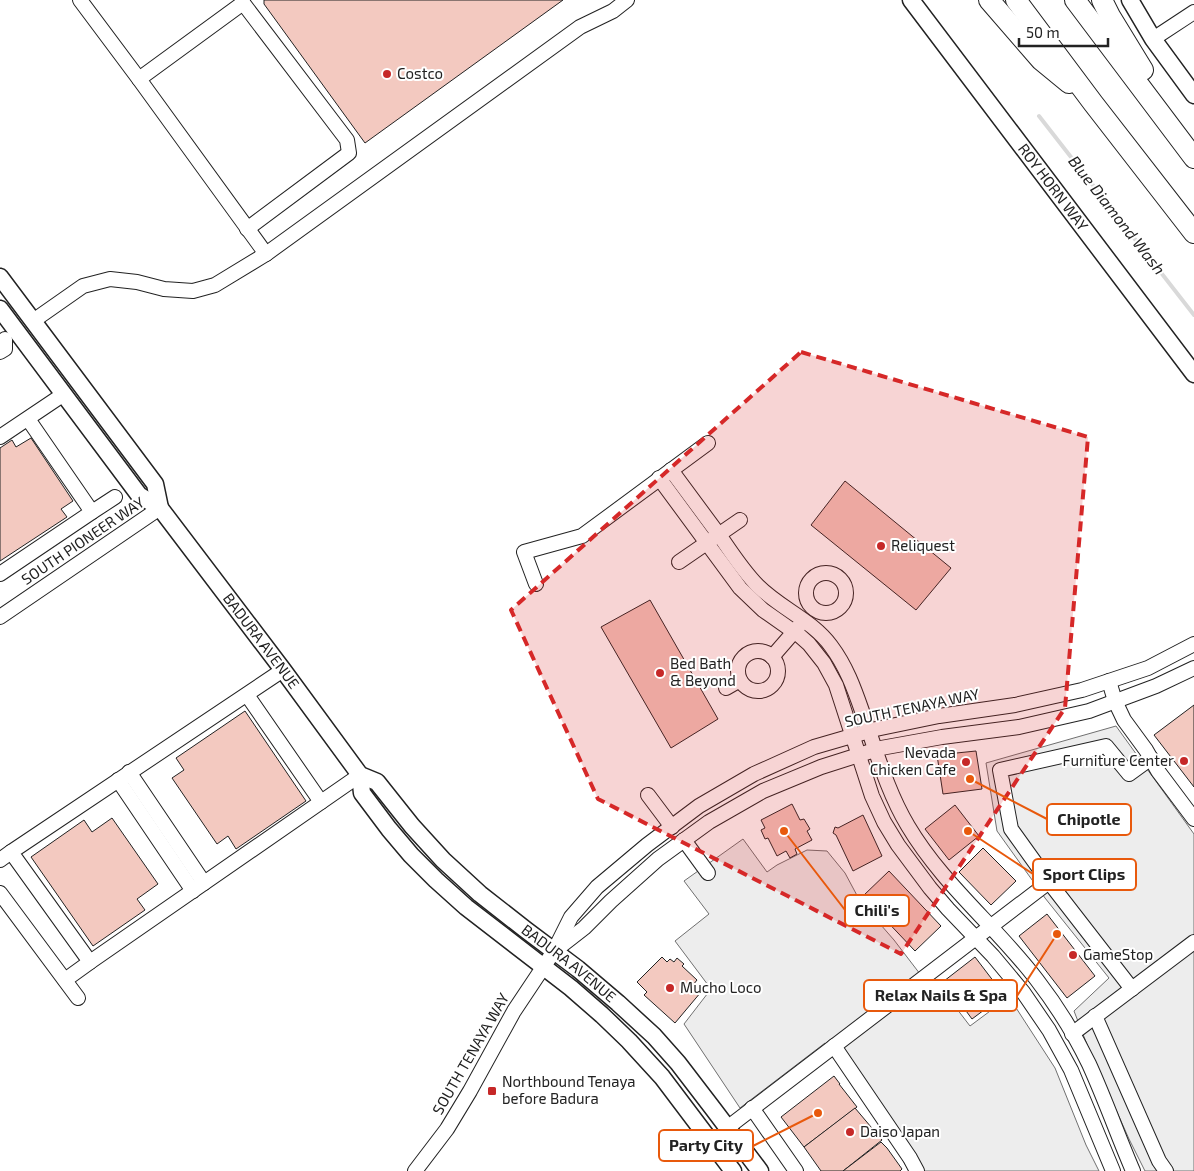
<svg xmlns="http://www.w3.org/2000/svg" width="1194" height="1171" viewBox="0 0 1194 1171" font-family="'Exo 2',sans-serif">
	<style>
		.parking { fill: #ededed; stroke: #6f6f6f }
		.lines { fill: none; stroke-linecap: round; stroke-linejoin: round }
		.stream { stroke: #d9d9d9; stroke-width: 4 }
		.building { fill: #f3c9c0; stroke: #222 }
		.minor-casing { stroke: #222; stroke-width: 16 }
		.major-casing { stroke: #222; stroke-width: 19 }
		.highway-casing { stroke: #222; stroke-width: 22 }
		.minor { stroke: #fff; stroke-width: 14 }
		.major { stroke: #fff; stroke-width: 16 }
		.highway { stroke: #fff; stroke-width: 20 }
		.marked { fill: #d62828; fill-opacity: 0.2; stroke: #d62828; stroke-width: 4; stroke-dasharray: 10 6; stroke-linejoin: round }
		.poi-dot { fill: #c62828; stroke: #fff; stroke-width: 2 }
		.labels { text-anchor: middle; stroke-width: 4; stroke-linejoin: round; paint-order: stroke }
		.poi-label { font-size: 15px; fill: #222; stroke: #fff; text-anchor: start }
		.street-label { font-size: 15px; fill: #222; stroke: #fff }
		.water-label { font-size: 16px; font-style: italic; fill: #222; stroke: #fff }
		.leader { fill: none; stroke: #e8590c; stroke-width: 2 }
		.callout-dot { fill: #e8590c; stroke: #fff; stroke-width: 2 }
		.callout { fill: #fff; stroke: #e8590c; stroke-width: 2 }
		.callout-label { font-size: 16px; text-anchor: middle; font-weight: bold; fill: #222 }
	</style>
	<rect width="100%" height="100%" fill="#fff"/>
	<g class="parking">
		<path d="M 1116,726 L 1194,834 L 1194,1171 L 1145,1171 L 1129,1139 L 1088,1047 L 1074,1011 L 1109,978 L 1045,898 L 997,831 L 986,763 Z"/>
		<path d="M 743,839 L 767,872 L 777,865 L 807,850 L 827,851 L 845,873 L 860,901 L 894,940 L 930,987 L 937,983 L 970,1026 L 1009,997 L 1055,1068 L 1086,1145 L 1099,1171 L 909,1171 L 901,1157 L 825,1043 L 740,1108 L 684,1024 L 711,989 L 675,941 L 709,914 L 684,881 Z"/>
	</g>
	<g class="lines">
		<path class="stream" d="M 1039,116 L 1194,315"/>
	</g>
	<g class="building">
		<path d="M 264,0 L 563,0 L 365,143 L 264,4 Z"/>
		<path d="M 31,438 L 73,501 L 61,509 L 67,517 L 0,561 L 0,448 L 12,440 L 16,447 Z"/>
		<path d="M 845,481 L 951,568 L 916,610 L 811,525 Z"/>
		<path d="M 650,600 L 718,719 L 671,748 L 601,627 Z"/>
		<path d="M 1194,705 L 1194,787 L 1154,735 Z"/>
		<path d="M 245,711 L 306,801 L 236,849 L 228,836 L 217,844 L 172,778 L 184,770 L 176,758 Z"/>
		<path d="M 976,751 L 982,789 L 943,794 L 937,755 Z"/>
		<path d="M 792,804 L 800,820 L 804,819 L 810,829 L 807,831 L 812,840 L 795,849 L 797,854 L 790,858 L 786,851 L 777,856 L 768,838 L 765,839 L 761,830 L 765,828 L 761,820 Z"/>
		<path d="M 955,805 L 979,836 L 949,860 L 925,829 Z"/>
		<path d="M 863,815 L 882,856 L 853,871 L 836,835 L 833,833 L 835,827 L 838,828 Z"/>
		<path d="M 112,818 L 158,884 L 137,899 L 145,910 L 93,946 L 31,857 L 84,820 L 92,832 Z"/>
		<path d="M 983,848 L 1016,881 L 991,905 L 959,872 Z"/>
		<path d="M 889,871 L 941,926 L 915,951 L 863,896 Z"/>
		<path d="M 1047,914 L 1095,976 L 1067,998 L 1019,936 Z"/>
		<path d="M 662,957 L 667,962 L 670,959 L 674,962 L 677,958 L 684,964 L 682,966 L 697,980 L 693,985 L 701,992 L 675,1023 L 644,995 L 647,992 L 637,982 Z"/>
		<path d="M 975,957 L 1004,995 L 972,1019 L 944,981 Z"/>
		<path d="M 834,1076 L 840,1084 L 839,1084 L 857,1107 L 804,1147 L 781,1117 Z"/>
		<path d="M 855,1108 L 882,1140 L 843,1171 L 821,1171 L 804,1147 Z"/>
		<path d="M 881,1142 L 887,1148 L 902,1169 L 900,1171 L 843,1171 Z"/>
	</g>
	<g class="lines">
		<g class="minor-casing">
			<g id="minor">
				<path d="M 80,0 L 139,79 L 266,254"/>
				<path d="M 242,0 L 243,3 L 347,140 L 349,153 L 247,229"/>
				<path d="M 1153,39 L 1194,12"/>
				<path d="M 139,79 L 243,3"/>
				<path d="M 33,321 L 83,286 L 110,279 L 137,282 L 164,289 L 193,291 L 215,285 L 266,254 L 580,27 L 613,11 L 627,0"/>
				<path d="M 0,352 L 5,349 L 5,339"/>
				<path d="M 0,437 L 64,394"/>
				<path d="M 671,470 C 688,493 705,516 722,539 C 733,555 744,572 758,586 C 781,609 812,620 831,646 C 846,666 854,688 862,711 C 876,750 887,791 908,826 C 943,885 997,927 1037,980 C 1057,1006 1075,1035 1089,1064 C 1105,1099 1118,1136 1133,1171"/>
				<path d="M 659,478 L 740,588 L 763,610 L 800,636 L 809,644 L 824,663 L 836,685 L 872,796 L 884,822 L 898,845 L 930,888 L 948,909 L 993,956 L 1023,992 L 1049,1030 L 1071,1070 L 1113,1171"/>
				<path d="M 92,512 L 115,497"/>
				<path d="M 679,562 L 740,520"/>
				<circle cx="826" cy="593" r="20"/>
				<path d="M 0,574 L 92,512 L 28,419"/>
				<path d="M 536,584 L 524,552 L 582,536 L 708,443"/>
				<path d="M 0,617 L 160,508"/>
				<circle cx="758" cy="671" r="20"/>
				<path d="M 772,657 L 799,626"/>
				<path d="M 283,670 L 11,852 L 90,962 L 360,775"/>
				<path d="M 1109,681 L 1115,701 L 1124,720 L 1146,750 L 1158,771 L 1194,819"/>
				<path d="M 726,688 L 740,680"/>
				<path d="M 247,695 L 321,802"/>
				<path d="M 129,772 L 204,883"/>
				<path d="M 118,780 L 193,891"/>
				<path d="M 648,795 L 672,827"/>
				<path d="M 684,840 L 708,873"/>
				<path d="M 0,860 L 11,852"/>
				<path d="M 1049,882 L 1132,989"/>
				<path d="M 0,893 L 78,998"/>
				<path d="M 557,949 L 584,928 L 611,901 L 658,859 L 709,822 L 763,791 L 821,767 L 881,748 L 942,737 L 1019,727 L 1089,711 L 1156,686 L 1194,668"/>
				<path d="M 65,980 L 90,962"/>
				<path d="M 1095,1016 L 1159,1161 L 1166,1171"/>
				<path d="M 1072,1034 L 1194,942"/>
				<path d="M 834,1046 L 910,1158 L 917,1171"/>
				<path d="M 752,1108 L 796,1171"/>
				<path d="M 727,1128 L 1049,882 L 1011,829 L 1000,770 L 1106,746 L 1129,774 L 1151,758"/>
				<path d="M 415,1171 L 447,1129 L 470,1091 L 514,1011 L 554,951 L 571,917 L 597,887 L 647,845 L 699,806 L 754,774 L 814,747 L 876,729 L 939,716 L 1015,705 L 1082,690 L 1148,668 L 1194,644"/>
			</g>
		</g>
		<g class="major-casing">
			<g id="major">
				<path id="s1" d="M 911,0 L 1194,374"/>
				<path d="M 1130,0 L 1153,39 L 1194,95"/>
				<path d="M 0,277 L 155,484 L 160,508"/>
				<path id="s2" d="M 0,309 L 139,495 L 160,508 L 283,670 L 360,775 L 377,782 L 412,826 L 443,860 L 480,894 L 526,930 L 578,969 L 618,1003 L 654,1036 L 678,1063 L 714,1110 L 760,1171"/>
				<path d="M 360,775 L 362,793 L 389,829 L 411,855 L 436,880 L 466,907 L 571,988 L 602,1015 L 629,1041 L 662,1077 L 733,1171"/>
			</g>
		</g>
		<g class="highway-casing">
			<g id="highway">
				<path d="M 989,0 L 1041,60 L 1069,83"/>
				<path d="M 1016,0 L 1093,103 L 1194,233"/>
				<path d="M 1075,0 L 1194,158"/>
				<path d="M 1102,0 L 1110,16 L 1143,70"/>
			</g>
		</g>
		<use href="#minor" class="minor"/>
		<use href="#major" class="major"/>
		<use href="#highway" class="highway"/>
	</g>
	<path class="marked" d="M 801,352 L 1088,437 L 1065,708 L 901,954 L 598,799 L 511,610 Z"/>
	<g class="poi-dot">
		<circle cx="387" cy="74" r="5"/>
		<circle cx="881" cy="546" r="5"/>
		<circle cx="660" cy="673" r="5"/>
		<circle cx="1184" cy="761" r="5"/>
		<circle cx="966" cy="762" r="5"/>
		<circle cx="1073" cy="955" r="5"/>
		<circle cx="670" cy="988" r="5"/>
		<rect x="487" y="1086" width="10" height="10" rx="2.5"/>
		<circle cx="850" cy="1132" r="5"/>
	</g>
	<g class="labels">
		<g class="poi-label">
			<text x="397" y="79">Costco</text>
			<text x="891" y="551">Reliquest</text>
			<text x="670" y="669">Bed Bath<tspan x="670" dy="17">&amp; Beyond</tspan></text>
			<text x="956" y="758" text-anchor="end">Nevada<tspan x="956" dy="17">Chicken Cafe</tspan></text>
			<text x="1174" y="766" text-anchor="end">Furniture Center</text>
			<text x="1083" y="960">GameStop</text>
			<text x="680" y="993">Mucho Loco</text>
			<text x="502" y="1087">Northbound Tenaya<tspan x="502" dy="17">before Badura</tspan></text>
			<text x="860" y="1137">Daiso Japan</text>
		</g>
		<g class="street-label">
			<text dy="5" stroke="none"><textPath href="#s1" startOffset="235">ROY HORN WAY</textPath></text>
			<text transform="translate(83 541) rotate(-34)" y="5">SOUTH PIONEER WAY</text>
			<text dy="5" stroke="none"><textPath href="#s2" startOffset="424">BADURA AVENUE</textPath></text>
			<text transform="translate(912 708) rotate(-12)" y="5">SOUTH TENAYA WAY</text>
			<text dy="5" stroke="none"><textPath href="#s2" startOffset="874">BADURA AVENUE</textPath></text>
			<text transform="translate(471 1054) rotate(-60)" y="5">SOUTH TENAYA WAY</text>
		</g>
		<g class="water-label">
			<text transform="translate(1117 215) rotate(52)" y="6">Blue Diamond Wash</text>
		</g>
	</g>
	<path class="leader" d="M970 779L1047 819M968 831L1033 874M784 831L845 910M1057 934L1017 996M818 1113L753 1146"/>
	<g class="callout-dot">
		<circle cx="970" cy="779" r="5"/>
		<circle cx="968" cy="831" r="5"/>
		<circle cx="784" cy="831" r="5"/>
		<circle cx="1057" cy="934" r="5"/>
		<circle cx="818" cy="1113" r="5"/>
	</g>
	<g class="callout">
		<rect x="1047" y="804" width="84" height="31" rx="5"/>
		<rect x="1033" y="859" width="103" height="31" rx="5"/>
		<rect x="845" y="895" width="64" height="31" rx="5"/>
		<rect x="864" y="980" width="153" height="31" rx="5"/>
		<rect x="659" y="1130" width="94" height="31" rx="5"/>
	</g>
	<g class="callout-label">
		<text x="1089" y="825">Chipotle</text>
		<text x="1084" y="880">Sport Clips</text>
		<text x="877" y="916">Chili's</text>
		<text x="941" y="1001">Relax Nails &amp; Spa</text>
		<text x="706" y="1151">Party City</text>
	</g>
	<path d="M1019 38v8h89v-8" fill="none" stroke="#222222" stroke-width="2.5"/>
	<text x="1026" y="38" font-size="15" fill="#222222" stroke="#ffffff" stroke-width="4" paint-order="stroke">50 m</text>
</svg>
